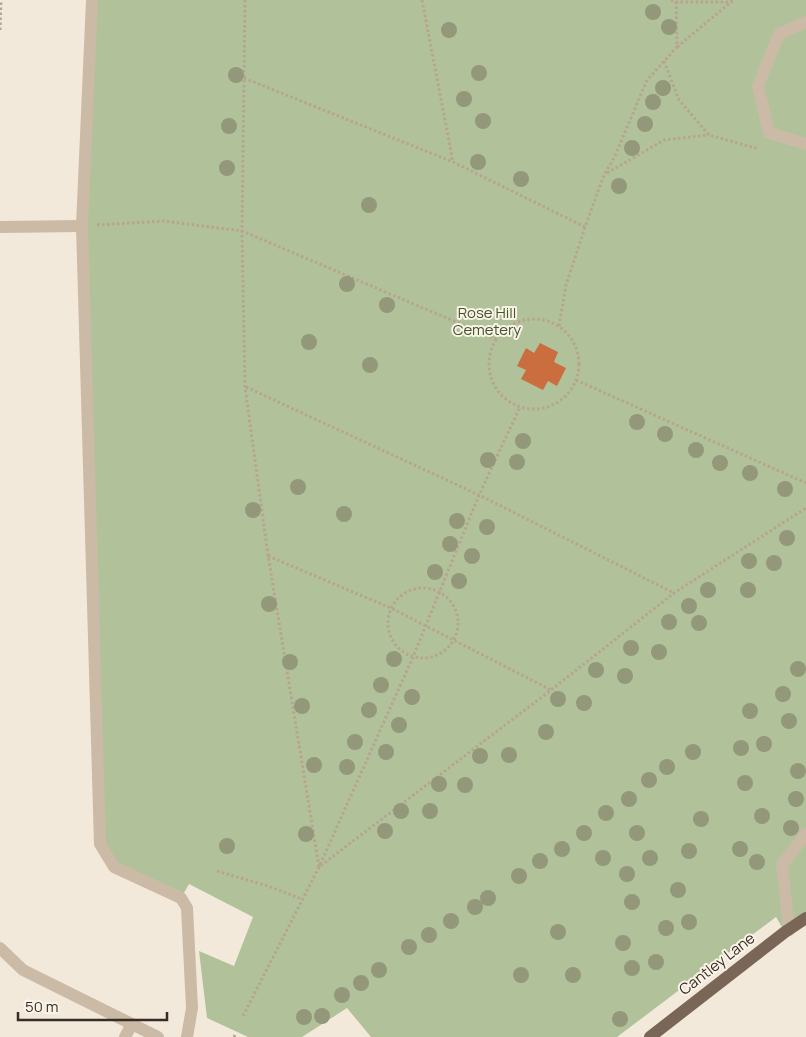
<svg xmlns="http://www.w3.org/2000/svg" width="806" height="1037" viewBox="0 0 806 1037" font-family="Manrope,sans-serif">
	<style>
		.green { fill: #b1c29a }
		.building { fill: #ca6e40 }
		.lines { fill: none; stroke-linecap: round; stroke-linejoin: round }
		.path { stroke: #b7a490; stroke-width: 3; stroke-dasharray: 2.5 2.5; stroke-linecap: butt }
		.minor { stroke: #cbbaa6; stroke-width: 12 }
		.major { stroke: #796657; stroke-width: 12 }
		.tree { fill: #929879 }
		.labels { text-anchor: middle; stroke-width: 4; stroke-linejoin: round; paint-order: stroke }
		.park-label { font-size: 15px; fill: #42562a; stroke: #faf3e7 }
		.street-label { font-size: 15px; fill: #372d27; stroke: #faf3e7 }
	</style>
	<rect width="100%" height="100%" fill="#f3e9da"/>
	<path class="green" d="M 92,0 L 806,0 L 806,918 L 785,932 L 776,917 L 617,1037 L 371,1037 L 347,1008 L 302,1037 L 248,1037 L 207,1018 L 199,951 L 234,966 L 253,917 L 189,884 L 181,898 L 114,867 L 100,844 L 82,227 Z"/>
	<path class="building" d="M 540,343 L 558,352 L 554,362 L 566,368 L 557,386 L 548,381 L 543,390 L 521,379 L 526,370 L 517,366 L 526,348 L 534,353 Z"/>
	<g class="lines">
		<g class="path">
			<path d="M 245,0 L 242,231 L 245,387 L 268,555 L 319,867 L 551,690 L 674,593 L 806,508"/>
			<path d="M 422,0 L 453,162"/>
			<path d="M 671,0 L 676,2 L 731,2 L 734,0"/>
			<path d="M 0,30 L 1,0"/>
			<path d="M 677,47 L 731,2"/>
			<path d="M 664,61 L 679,100 L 709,135 L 755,148 L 758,144"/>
			<path d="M 244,78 L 453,162 L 585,227"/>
			<path d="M 607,173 L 664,140 L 709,135"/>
			<path d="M 97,225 L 164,221 L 242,231 L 496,339"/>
			<circle cx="534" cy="364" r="45"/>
			<path d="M 559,326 L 566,285 L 585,227 L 604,175 L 614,158 L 647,80 L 677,47 L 676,0"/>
			<path d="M 576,380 L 806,483"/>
			<path d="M 246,387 L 479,495 L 674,593"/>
			<path d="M 268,556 L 391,608 L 551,690"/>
			<circle cx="423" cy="623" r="35"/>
			<path d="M 217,871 L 268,886 L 302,899"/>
			<path d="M 243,1016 L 319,867 L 413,657 L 479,495 L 520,407"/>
			<path d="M 234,1037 L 235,1035"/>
		</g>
		<g class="minor">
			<path d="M 92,0 L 82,226 L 100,844 L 114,867 L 181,898 L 187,908 L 192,1008 L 187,1037"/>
			<path d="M 806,22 L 779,34 L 758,86 L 769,133 L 806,144"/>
			<path d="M 0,227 L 82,226"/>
			<path d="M 789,930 L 782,865 L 806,834"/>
			<path d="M 0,948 L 23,970 L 158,1037"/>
			<path d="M 125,1037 L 132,1024"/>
		</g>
		<path class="major" d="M 650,1037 L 785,932 L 806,918"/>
	</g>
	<g class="tree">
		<circle cx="653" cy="12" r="8"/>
		<circle cx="669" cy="27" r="8"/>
		<circle cx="449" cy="30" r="8"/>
		<circle cx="479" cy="73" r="8"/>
		<circle cx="236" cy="75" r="8"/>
		<circle cx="663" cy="88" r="8"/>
		<circle cx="464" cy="99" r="8"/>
		<circle cx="653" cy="102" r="8"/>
		<circle cx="483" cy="121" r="8"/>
		<circle cx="645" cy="124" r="8"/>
		<circle cx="229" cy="126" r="8"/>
		<circle cx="632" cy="148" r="8"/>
		<circle cx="478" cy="162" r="8"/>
		<circle cx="227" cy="168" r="8"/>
		<circle cx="521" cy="179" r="8"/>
		<circle cx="619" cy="186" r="8"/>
		<circle cx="369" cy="205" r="8"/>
		<circle cx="347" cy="284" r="8"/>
		<circle cx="387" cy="305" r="8"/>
		<circle cx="309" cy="342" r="8"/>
		<circle cx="370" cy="365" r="8"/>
		<circle cx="637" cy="422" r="8"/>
		<circle cx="665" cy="434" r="8"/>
		<circle cx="523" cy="441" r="8"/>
		<circle cx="696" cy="450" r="8"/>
		<circle cx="488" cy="460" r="8"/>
		<circle cx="517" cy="462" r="8"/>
		<circle cx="720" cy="463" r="8"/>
		<circle cx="750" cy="473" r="8"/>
		<circle cx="298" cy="487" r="8"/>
		<circle cx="785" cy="489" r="8"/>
		<circle cx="253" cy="510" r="8"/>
		<circle cx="344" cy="514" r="8"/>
		<circle cx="457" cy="521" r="8"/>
		<circle cx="487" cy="527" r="8"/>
		<circle cx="787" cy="538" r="8"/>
		<circle cx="450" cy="544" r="8"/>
		<circle cx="472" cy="556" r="8"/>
		<circle cx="749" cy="561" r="8"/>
		<circle cx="774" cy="563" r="8"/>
		<circle cx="435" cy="572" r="8"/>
		<circle cx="459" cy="581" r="8"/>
		<circle cx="708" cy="590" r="8"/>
		<circle cx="748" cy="590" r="8"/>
		<circle cx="269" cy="604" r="8"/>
		<circle cx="689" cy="606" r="8"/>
		<circle cx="669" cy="622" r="8"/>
		<circle cx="699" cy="623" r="8"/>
		<circle cx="631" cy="648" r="8"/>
		<circle cx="659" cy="652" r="8"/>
		<circle cx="394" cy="659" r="8"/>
		<circle cx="290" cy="662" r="8"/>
		<circle cx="798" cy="669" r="8"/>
		<circle cx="596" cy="670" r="8"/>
		<circle cx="625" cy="676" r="8"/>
		<circle cx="381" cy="685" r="8"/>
		<circle cx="783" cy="694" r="8"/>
		<circle cx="412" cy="697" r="8"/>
		<circle cx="558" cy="699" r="8"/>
		<circle cx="584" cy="703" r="8"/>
		<circle cx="302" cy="706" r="8"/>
		<circle cx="369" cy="710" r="8"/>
		<circle cx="750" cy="711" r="8"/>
		<circle cx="789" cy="721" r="8"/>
		<circle cx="399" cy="725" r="8"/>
		<circle cx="546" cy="732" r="8"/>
		<circle cx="355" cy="742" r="8"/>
		<circle cx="764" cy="744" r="8"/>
		<circle cx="741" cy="748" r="8"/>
		<circle cx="386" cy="752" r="8"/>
		<circle cx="693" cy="752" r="8"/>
		<circle cx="509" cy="755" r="8"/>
		<circle cx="480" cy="756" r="8"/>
		<circle cx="314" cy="765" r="8"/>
		<circle cx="347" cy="767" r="8"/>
		<circle cx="667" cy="767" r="8"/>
		<circle cx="798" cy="771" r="8"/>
		<circle cx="649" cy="780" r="8"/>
		<circle cx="745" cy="783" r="8"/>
		<circle cx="439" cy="784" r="8"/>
		<circle cx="465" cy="785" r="8"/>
		<circle cx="629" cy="799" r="8"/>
		<circle cx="796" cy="799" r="8"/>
		<circle cx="401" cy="811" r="8"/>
		<circle cx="430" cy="811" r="8"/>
		<circle cx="606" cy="813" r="8"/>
		<circle cx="762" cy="816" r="8"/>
		<circle cx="701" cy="819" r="8"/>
		<circle cx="791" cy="828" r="8"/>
		<circle cx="385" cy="831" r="8"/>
		<circle cx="584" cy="833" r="8"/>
		<circle cx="637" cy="833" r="8"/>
		<circle cx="306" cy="834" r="8"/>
		<circle cx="227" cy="846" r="8"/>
		<circle cx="562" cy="849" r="8"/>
		<circle cx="740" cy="849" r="8"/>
		<circle cx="689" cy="851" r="8"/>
		<circle cx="603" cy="858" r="8"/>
		<circle cx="650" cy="858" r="8"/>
		<circle cx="540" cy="861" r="8"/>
		<circle cx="757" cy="862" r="8"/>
		<circle cx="627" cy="874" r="8"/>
		<circle cx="519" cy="876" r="8"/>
		<circle cx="678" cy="890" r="8"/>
		<circle cx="488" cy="898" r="8"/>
		<circle cx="632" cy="902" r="8"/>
		<circle cx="475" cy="907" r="8"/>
		<circle cx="451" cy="921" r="8"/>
		<circle cx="689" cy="922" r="8"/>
		<circle cx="666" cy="928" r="8"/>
		<circle cx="558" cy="932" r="8"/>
		<circle cx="429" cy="935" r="8"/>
		<circle cx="623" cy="943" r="8"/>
		<circle cx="409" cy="947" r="8"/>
		<circle cx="656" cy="962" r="8"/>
		<circle cx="632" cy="968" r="8"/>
		<circle cx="379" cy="970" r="8"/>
		<circle cx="521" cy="975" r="8"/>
		<circle cx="573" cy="975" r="8"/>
		<circle cx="361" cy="983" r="8"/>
		<circle cx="342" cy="995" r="8"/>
		<circle cx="322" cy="1016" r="8"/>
		<circle cx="304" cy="1017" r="8"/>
		<circle cx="620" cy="1019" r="8"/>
	</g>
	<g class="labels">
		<g class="park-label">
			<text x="487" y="318">Rose Hill<tspan x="487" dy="17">Cemetery</tspan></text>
		</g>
		<g class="street-label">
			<text transform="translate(717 964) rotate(-38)" y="5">Cantley Lane</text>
		</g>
	</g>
	<path d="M18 1012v8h149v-8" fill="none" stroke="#372d27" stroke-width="2.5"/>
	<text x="25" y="1012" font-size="15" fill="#372d27" stroke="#faf3e7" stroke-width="4" paint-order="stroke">50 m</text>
</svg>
